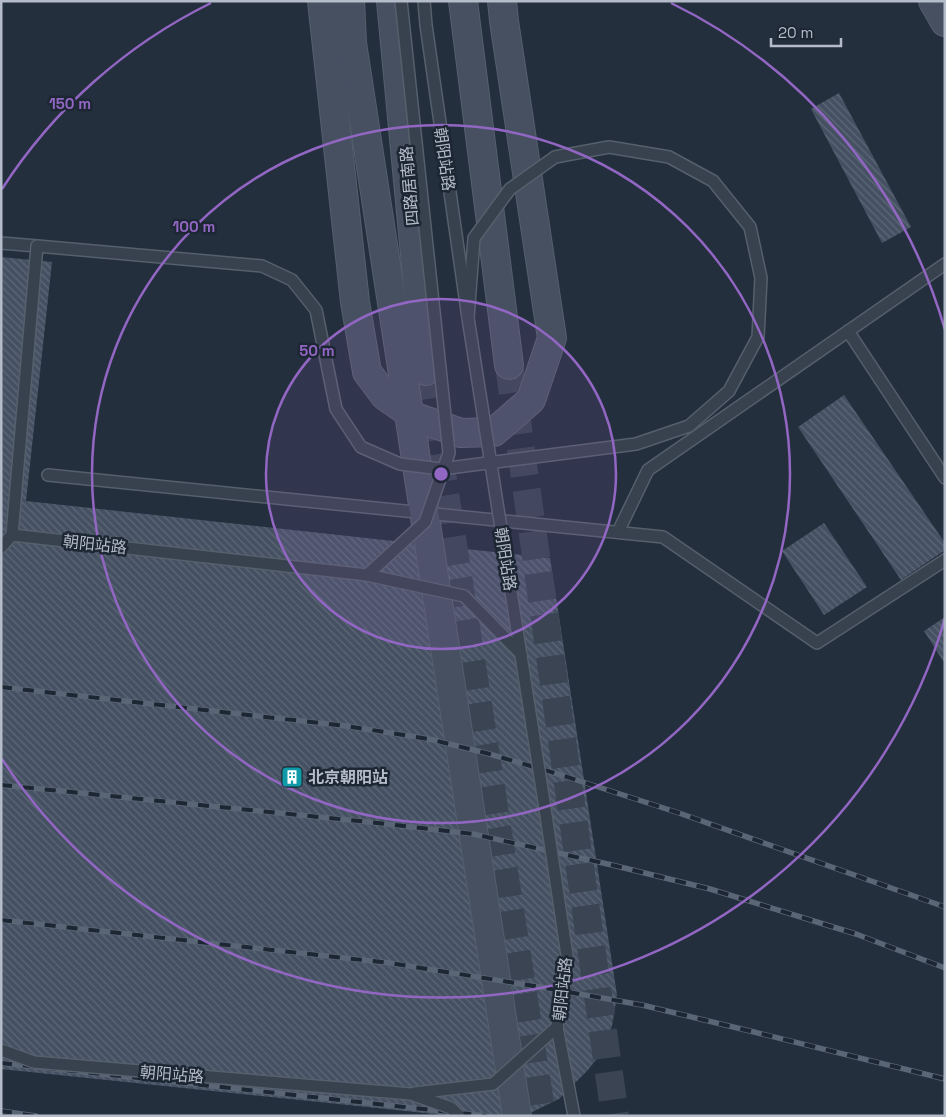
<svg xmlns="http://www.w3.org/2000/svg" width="946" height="1117" viewBox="0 0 946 1117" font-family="'Space Grotesk','Noto Sans SC',sans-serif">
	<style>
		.building { fill: url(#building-back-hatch) }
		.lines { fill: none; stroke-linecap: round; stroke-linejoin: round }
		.secondary-tunnel { stroke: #3a4453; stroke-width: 28; stroke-dasharray: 28 14; stroke-linecap: butt }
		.lane-casing { stroke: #565f6c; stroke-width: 14 }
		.secondary-casing { stroke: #565f6c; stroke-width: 30 }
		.lane { stroke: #38414e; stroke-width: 11 }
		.secondary { stroke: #465061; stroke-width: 28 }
		.rail-casing { stroke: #5a6575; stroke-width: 5.5 }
		.rail { stroke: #1d2633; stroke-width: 4; stroke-dasharray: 11; stroke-linecap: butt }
		.lane-bridge-casing { stroke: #565f6c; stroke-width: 14; stroke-linecap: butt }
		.lane-bridge { stroke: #38414e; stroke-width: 11 }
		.ring { fill: none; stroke: #9266c3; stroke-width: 2.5 }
		.labels { text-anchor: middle; stroke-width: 5; stroke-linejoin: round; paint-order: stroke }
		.street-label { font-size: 16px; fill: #b4bcc9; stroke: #1d2633 }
		.poi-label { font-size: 16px; font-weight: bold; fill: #b4bcc9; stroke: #1d2633; text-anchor: start }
		.centre { fill: #9266c3; stroke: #1d2633; stroke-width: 2.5 }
		.ring-label { font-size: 15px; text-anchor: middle; font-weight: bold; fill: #9266c3; stroke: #1d2633; stroke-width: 5; stroke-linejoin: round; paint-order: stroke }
	</style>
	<defs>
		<pattern id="building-back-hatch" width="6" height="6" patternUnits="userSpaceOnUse" patternTransform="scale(1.25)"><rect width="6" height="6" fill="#455162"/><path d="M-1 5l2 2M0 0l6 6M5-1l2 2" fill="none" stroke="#5d6877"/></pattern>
	</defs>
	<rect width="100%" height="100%" fill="#242f3e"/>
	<g class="building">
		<path d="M 839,93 L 911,227 L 882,243 L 811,109 Z"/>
		<path d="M 1,257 L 52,262 L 26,501 L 550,558 L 617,995 L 612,1026 L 602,1052 L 588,1070 L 559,1099 L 526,1115 L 516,1116 L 453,1116 L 1,1069 Z"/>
		<path d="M 844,395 L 945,543 L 945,550 L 901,580 L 798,427 Z"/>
		<path d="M 824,523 L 867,587 L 824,615 L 782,551 Z"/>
		<path d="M 945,617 L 945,664 L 924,631 Z"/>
	</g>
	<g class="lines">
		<g class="secondary-tunnel">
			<path d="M 509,365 L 615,1116"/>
			<path d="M 426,371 L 542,1116"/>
		</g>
		<g class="lane-casing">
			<g id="lane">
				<path d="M 1,243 L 37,246"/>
				<path d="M 848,331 L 945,478"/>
				<path d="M 48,475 L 663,537 L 817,643 L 945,560"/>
				<path d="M 618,532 L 648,470 L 945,264"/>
			</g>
		</g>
		<g class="secondary-casing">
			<g id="secondary">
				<path d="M 322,1 L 355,302 L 367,372 L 385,396 L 415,417 L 461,433 L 494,432 L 531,400 L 552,338 L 504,21 L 502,1"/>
				<path d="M 350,1 L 352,43 L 517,1116"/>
				<path d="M 391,1 L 426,371"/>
				<path d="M 463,1 L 509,365"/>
				<path d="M 933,1 L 945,22"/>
			</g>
		</g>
		<use href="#lane" class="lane"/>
		<use href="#secondary" class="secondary"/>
		<g class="rail-casing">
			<g id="rail">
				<path d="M 1,687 L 346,726 L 429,739 L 486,753 L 558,774 L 679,813 L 945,907"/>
				<path d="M 1,785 L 359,821 L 473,834 L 612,865 L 710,889 L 856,934 L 945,968"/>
				<path d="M 1,920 L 390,963 L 534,986 L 642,1005 L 754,1032 L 945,1079"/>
				<path d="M 1,1063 L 487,1116"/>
				<path d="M 1,1111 L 36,1116"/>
			</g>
		</g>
		<use href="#rail" class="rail"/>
		<g class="lane-bridge-casing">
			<g id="lane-bridge">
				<path d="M 424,1 L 426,25 L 468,318 L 544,802 L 568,962 L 557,1027 L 574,1116"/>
				<path d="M 12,535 L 37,246 L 262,266 L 292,280 L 316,310 L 336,409 L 361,447 L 400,464 L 441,469 L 636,444 L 689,426 L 729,391 L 758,337 L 761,278 L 750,227 L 713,181 L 669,157 L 609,147 L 555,157 L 510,189 L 474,238 L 468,318"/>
				<path d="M 1,547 L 12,535 L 367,575 L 425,522 L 449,453 L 401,1"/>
				<path d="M 367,575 L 464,596 L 521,654"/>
				<path d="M 1,1050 L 34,1062 L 411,1094 L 451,1108 L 459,1116"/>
				<path d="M 415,1093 L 493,1084 L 557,1027"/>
			</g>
		</g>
		<use href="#lane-bridge" class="lane-bridge"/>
	</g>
	<circle cx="441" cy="474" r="175" fill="#9266c3" fill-opacity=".12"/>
	<g class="ring">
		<circle cx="441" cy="474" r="175"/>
		<circle cx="441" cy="474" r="349"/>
		<path d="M945 618A524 524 0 0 1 2 759M2 189A524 524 0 0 1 211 3M671 3A524 524 0 0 1 945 330"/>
	</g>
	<defs>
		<g id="building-square" transform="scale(1.125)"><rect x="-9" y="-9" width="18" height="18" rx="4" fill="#0f9aa8" stroke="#1d2633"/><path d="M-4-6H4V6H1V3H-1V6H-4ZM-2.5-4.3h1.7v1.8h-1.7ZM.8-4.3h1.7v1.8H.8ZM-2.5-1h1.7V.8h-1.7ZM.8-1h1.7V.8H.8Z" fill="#fff"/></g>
	</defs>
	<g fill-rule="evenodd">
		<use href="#building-square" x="292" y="777"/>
	</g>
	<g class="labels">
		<g class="street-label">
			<text transform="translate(445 159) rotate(82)" y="6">朝阳站路</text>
			<text transform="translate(409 186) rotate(-95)" y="6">四路居南路</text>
			<text transform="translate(95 544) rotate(6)" y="6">朝阳站路</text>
			<text transform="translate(506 559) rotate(81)" y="6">朝阳站路</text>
			<text transform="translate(562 989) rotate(-84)" y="6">朝阳站路</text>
			<text transform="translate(172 1074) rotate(5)" y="6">朝阳站路</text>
		</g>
		<g class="poi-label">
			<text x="308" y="783">北京朝阳站</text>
		</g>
	</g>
	<circle cx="441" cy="474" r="8" class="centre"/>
	<g class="ring-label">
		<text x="70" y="109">150 m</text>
		<text x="194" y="232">100 m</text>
		<text x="317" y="356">50 m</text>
	</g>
	<rect width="946" height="1117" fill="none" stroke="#b4bcc9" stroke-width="5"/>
	<path d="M771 38v8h70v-8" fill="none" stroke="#b4bcc9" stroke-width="2.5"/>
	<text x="778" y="38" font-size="15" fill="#b4bcc9" stroke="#1d2633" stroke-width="4" paint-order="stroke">20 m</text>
</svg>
